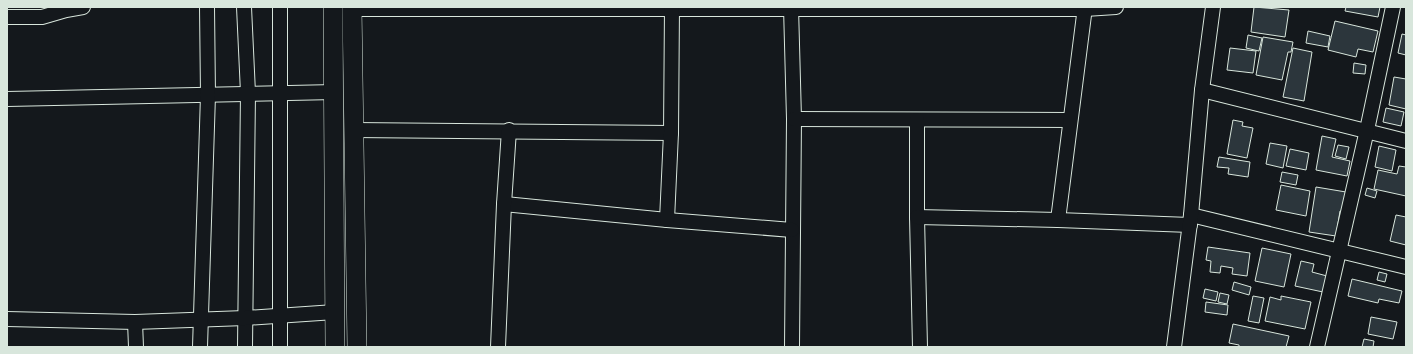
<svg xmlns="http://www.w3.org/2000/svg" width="1413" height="354" viewBox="0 0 1413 354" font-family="Karla,sans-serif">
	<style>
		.building { fill: #2c363c; stroke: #d8e6dc }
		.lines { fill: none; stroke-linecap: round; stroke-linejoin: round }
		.street-casing { stroke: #d8e6dc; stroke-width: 16 }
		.secondary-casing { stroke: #d8e6dc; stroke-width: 20 }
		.street { stroke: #14181c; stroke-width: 14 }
		.secondary { stroke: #14181c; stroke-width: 19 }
	</style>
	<rect width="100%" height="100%" fill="#14181c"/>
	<g class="building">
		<path d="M 1254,7 L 1289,10 L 1285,37 L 1251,32 Z"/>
		<path d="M 1346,7 L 1380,7 L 1378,17 L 1345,11 Z"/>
		<path d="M 1335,21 L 1378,31 L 1373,52 L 1358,49 L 1356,57 L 1328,50 Z"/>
		<path d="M 1308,31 L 1330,36 L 1328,47 L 1306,43 Z"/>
		<path d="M 1402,34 L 1406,35 L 1406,55 L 1398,53 Z"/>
		<path d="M 1248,35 L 1262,38 L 1259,51 L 1246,48 Z"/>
		<path d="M 1263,37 L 1293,42 L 1291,52 L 1288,52 L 1282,80 L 1256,75 Z"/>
		<path d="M 1230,48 L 1256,51 L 1253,73 L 1227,70 Z"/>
		<path d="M 1293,48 L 1312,52 L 1304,101 L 1283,97 Z"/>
		<path d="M 1354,63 L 1366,65 L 1365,74 L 1353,73 Z"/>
		<path d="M 1394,77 L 1406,79 L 1406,109 L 1389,105 Z"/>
		<path d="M 1386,108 L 1404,112 L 1401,126 L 1383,122 Z"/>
		<path d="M 1233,120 L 1243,122 L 1242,126 L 1253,128 L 1247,158 L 1227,154 Z"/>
		<path d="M 1322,136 L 1336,139 L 1332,157 L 1350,161 L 1347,176 L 1316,170 Z"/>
		<path d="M 1270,143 L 1287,146 L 1283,168 L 1266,164 Z"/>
		<path d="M 1338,145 L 1349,147 L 1346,159 L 1335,156 Z"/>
		<path d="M 1379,146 L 1396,150 L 1392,171 L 1375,167 Z"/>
		<path d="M 1290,149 L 1309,153 L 1306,170 L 1286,166 Z"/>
		<path d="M 1219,157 L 1250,162 L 1248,177 L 1228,174 L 1229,168 L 1217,167 Z"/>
		<path d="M 1399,166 L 1406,167 L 1406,196 L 1374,189 L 1378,170 L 1397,174 Z"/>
		<path d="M 1282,172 L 1298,175 L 1296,185 L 1280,182 Z"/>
		<path d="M 1281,185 L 1310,191 L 1306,216 L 1276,210 Z"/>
		<path d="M 1316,187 L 1346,192 L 1343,212 L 1340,211 L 1336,236 L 1309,232 Z"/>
		<path d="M 1367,188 L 1377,191 L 1375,198 L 1365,195 Z"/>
		<path d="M 1396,215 L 1406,217 L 1406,245 L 1390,241 Z"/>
		<path d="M 1208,247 L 1250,253 L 1247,276 L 1232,274 L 1233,268 L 1221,266 L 1220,273 L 1210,272 L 1211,261 L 1206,260 Z"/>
		<path d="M 1262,248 L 1291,254 L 1284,287 L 1255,281 Z"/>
		<path d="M 1301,261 L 1314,264 L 1312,272 L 1327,276 L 1323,292 L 1295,286 Z"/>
		<path d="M 1379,272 L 1387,274 L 1385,282 L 1377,280 Z"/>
		<path d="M 1352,279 L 1402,291 L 1399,303 L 1379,299 L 1378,303 L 1348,296 Z"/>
		<path d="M 1234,282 L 1251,287 L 1249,295 L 1232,290 Z"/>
		<path d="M 1205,289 L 1218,292 L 1216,301 L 1203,298 Z"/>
		<path d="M 1220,293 L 1229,295 L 1227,304 L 1218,302 Z"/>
		<path d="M 1253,296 L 1264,298 L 1259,323 L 1248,321 Z"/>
		<path d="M 1281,296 L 1311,302 L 1305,329 L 1265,321 L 1270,297 L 1281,300 Z"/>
		<path d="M 1206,302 L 1228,305 L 1227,315 L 1205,312 Z"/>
		<path d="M 1371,317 L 1397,322 L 1393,339 L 1368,334 Z"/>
		<path d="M 1233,324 L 1289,336 L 1286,347 L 1239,347 L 1239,345 L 1229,343 Z"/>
		<path d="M 1364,339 L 1374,341 L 1373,347 L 1362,347 Z"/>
	</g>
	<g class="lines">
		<g class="street-casing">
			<g id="street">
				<path d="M 244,7 L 248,93 L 245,347"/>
				<path d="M 791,7 L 794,119 L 792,347"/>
				<path d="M 352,9 L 1085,9 L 1116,7"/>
				<path d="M 7,17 L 42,17 L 66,10 L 83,7"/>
				<path d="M 1202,90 L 1406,141"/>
				<path d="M 7,99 L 335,92"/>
				<path d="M 794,119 L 1070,120"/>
				<path d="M 917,120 L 917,217 L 920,347"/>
				<path d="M 354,130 L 671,133"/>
				<path d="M 504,204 L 667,220 L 792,230"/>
				<path d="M 1191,215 L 1406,267"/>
				<path d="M 917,217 L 1058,220 L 1190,225"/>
				<path d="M 667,220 L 671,133 L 672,7"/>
				<path d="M 1058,220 L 1085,7"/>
				<path d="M 7,319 L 135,322 L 245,318 L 335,312"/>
				<path d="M 135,322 L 136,347"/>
				<path d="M 200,347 L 208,95 L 207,7"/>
				<path d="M 280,347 L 280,7"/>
				<path d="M 498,347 L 504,204 L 509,130"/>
				<path d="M 1174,347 L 1191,215 L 1202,90 L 1213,7"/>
				<path d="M 1317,347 L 1367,130 L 1393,7"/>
			</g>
		</g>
		<g class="secondary-casing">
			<g id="secondary">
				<path d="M 333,7 L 335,347"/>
				<path d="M 352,7 L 357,347"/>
			</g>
		</g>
		<use href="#street" class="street"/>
		<use href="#secondary" class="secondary"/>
	</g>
	<rect width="1413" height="354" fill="none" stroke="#d8e6dc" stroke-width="16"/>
</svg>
